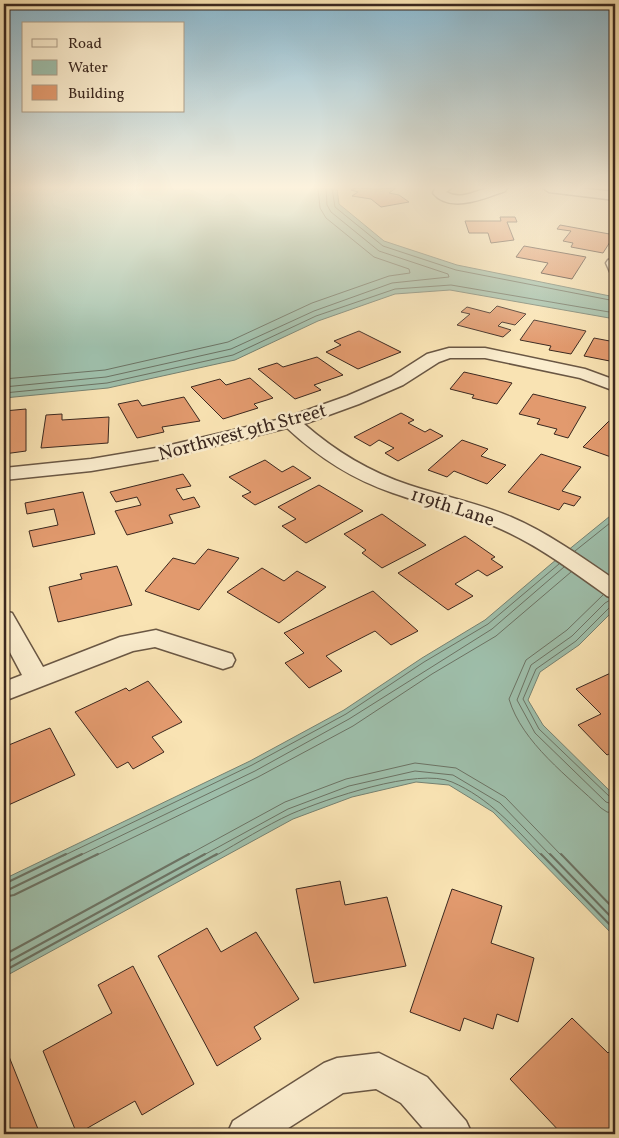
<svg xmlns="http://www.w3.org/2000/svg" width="619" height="1138" viewBox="0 0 619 1138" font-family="Vollkorn,serif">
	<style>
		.water { fill: #9ebeaa; stroke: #768272 }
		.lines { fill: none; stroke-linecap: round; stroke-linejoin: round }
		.shore-far1 { stroke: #6c7364; stroke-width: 1 }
		.shore { stroke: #6c7364; stroke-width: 2 }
		.building { fill: #e29a6e; stroke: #3b281f }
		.minor-casing { stroke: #6a5744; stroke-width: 3 }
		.minor { fill: #fbedce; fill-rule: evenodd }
		.labels { text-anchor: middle; stroke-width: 5; stroke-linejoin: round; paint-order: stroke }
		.street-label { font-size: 19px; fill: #3b281f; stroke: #fbedce }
	</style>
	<rect width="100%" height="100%" fill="#f9e3b3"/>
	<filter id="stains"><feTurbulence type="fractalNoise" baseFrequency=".004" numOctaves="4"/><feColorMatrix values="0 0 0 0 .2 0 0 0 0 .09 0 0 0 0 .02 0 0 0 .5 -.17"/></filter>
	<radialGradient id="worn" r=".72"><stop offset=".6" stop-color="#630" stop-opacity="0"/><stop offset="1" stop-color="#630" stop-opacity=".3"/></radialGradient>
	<g class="water">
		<path d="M 4,188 L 337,188 L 339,204 L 384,241 L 457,265 L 615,297 L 615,319 L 450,290 L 395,294 L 318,321 L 235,360 L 108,388 L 4,398 Z"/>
		<path d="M 615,512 L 615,609 L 579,645 L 540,672 L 528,700 L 543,725 L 615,796 L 615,937 L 493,812 L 449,785 L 416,782 L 352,797 L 293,819 L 4,977 L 4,879 L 250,761 L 344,710 L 422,658 L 485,620 L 551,564 Z"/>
	</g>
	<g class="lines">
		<g class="shore-far1">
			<path d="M 332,188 L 335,207 L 383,246 L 456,270 L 615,301"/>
			<path d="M 4,379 L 105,370 L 228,342 L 312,303 L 389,276 L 410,273 L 409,269 L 374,257 L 326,218 L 320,208 L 318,188"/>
			<path d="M 4,387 L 106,377 L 231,349 L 314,311 L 392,283 L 449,277 L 448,274 L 379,251 L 331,212 L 327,205 L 326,188"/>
			<path d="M 4,393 L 107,383 L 233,355 L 316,316 L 395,289 L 451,285 L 615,313"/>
			<path d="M 575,551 L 615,519"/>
			<path d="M 603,595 L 567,630 L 526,660 L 509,699 C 522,743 569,777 601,808 L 607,812 L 615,813"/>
			<path d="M 612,599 L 605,603 L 572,636 L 531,665 L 517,700 L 535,733 L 606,802 L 615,805"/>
			<path d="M 615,606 L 610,607 L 576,641 L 536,669 L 523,699 L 539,729 L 610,797 L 615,799"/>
			<path d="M 63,856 L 252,765 L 346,714 L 424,662 L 488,624 L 559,564"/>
			<path d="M 79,856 L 255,771 L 349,719 L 492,629 L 564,567"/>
			<path d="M 95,856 L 258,777 L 353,726 L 432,674 L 496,636 L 571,572"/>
			<path d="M 186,856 L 285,802 L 346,779 L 415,763 L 456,768 L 505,797 L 562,856"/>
			<path d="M 202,856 L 288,809 L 349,786 L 415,771 L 453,775 L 500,803 L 551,856"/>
			<path d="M 215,856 C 240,842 265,826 291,814 C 326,799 418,767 452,782 C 489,798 515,828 542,856"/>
		</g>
		<g class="shore">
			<path d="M 541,854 L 615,930"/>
			<path d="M 550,854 L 615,921"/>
			<path d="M 561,854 L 615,910"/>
			<path d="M 4,884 L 66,854"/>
			<path d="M 4,890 L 10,889 L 82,854"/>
			<path d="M 4,897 L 14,895 L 98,854"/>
			<path d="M 4,955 L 189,854"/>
			<path d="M 4,964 L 205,854"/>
			<path d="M 4,971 L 217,854"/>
		</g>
	</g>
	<g class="building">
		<path d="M 355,188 L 376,189 L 396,188 L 389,193 L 399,195 L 409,202 L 381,207 L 371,199 L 352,196 L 358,192 L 351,190 Z"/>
		<path d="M 500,217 L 515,217 L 517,222 L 507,222 L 514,240 L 491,243 L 488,233 L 469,233 L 465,221 L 501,221 Z"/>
		<path d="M 560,225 L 615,235 L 615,243 L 610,242 L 603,253 L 571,247 L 573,243 L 563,241 L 571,231 L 557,229 Z"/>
		<path d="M 524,246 L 586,257 L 572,279 L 541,273 L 548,263 L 516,257 Z"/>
		<path d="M 497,306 L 526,314 L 515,325 L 502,322 L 498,326 L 511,330 L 503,337 L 457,325 L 470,314 L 461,312 L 467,307 L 490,313 Z"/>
		<path d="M 534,320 L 586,331 L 571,354 L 549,350 L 551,346 L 520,340 Z"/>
		<path d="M 359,331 L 401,352 L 358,369 L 326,352 L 341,345 L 334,341 Z"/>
		<path d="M 594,338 L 615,342 L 615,362 L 584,356 Z"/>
		<path d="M 317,357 L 343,375 L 314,385 L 321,390 L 295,399 L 258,369 L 277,363 L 283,367 Z"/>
		<path d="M 464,372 L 512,383 L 497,404 L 472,398 L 474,395 L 450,389 Z"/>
		<path d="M 250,378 L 273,398 L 254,404 L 258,408 L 223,419 L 191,387 L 220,379 L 226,385 Z"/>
		<path d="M 533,394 L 586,407 L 568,438 L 554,434 L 557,429 L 537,424 L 540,419 L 519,414 Z"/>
		<path d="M 184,397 L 200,421 L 162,427 L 164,432 L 137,438 L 118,404 L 138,400 L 142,406 Z"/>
		<path d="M 26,409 L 26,451 L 4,454 L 4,411 Z"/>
		<path d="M 401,413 L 414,420 L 408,423 L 425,432 L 430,429 L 443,436 L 398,461 L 385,453 L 394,448 L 379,440 L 370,446 L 354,437 Z"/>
		<path d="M 62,414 L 62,420 L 109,417 L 108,443 L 41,448 L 46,415 Z"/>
		<path d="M 615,415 L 615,453 L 611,457 L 583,447 Z"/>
		<path d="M 462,440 L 488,449 L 481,456 L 506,465 L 487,484 L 454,471 L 447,477 L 428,470 Z"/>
		<path d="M 541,454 L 581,467 L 562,491 L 581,497 L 574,506 L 564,503 L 559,510 L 508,492 Z"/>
		<path d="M 265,460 L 282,472 L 293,466 L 311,478 L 255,505 L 242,496 L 251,492 L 229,477 Z"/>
		<path d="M 183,474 L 191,486 L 176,489 L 183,500 L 194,497 L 200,507 L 169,515 L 173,523 L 127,535 L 115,511 L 141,505 L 137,497 L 116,502 L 110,492 Z"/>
		<path d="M 319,485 L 363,511 L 306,543 L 282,526 L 296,519 L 278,507 Z"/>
		<path d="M 83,492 L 95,534 L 33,547 L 29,531 L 58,525 L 54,509 L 27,514 L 25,503 Z"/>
		<path d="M 382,514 L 426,545 L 382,568 L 362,553 L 366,550 L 344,534 Z"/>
		<path d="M 465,536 L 495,557 L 491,559 L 503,567 L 487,576 L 478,570 L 455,584 L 473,596 L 448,610 L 398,573 Z"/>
		<path d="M 208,549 L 239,558 L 199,610 L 145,591 L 173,558 L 195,564 Z"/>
		<path d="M 117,566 L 132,605 L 58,622 L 49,587 L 82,579 L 80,574 Z"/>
		<path d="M 262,568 L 284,581 L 297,571 L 326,587 L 279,623 L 227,592 Z"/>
		<path d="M 373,591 L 418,631 L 391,645 L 375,631 L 326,656 L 342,671 L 309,688 L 285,663 L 304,653 L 284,633 Z"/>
		<path d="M 615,671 L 615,751 L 607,755 L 578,725 L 601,714 L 576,689 Z"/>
		<path d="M 148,681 L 182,722 L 152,737 L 164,752 L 133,769 L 128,762 L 117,768 L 75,712 L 126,688 L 129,691 Z"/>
		<path d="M 50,728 L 75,775 L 4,807 L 4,747 Z"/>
		<path d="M 340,881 L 345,905 L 387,897 L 406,966 L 314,983 L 296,889 Z"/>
		<path d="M 452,889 L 502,906 L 491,943 L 534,958 L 518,1022 L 497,1014 L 493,1029 L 464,1018 L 460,1031 L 410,1012 Z"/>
		<path d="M 207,928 L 221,952 L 256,932 L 299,999 L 254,1027 L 261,1039 L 217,1066 L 158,956 Z"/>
		<path d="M 133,966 L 194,1084 L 142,1115 L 135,1101 L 77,1134 L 43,1051 L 112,1013 L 98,985 Z"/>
		<path d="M 572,1018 L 608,1053 L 615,1046 L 615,1134 L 562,1134 L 510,1079 Z"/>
		<path d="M 4,1044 L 40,1134 L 4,1134 Z"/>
	</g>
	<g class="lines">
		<g class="minor-casing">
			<g id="minor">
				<path d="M 435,188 L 451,188 L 446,192 C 462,201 475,190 490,188 C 496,187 502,188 507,188 L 505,191 C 485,198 450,214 433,193 Z"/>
				<path d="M 543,188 L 578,188 L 615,192 L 615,200 L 549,192 Z"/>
				<path d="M 615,258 L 615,273 L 610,272 L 606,263 L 608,260 Z"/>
				<path d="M 449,348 L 485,348 L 585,369 L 615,380 L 615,391 L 580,378 L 485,358 L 450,358 L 439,362 L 403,385 L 359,404 L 304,424 C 335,451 369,472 409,485 C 442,496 478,503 511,517 C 548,533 582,557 615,580 L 615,599 L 607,596 C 571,570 535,543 494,526 C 461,513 427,505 393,493 C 352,479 319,458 287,428 L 162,459 L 91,471 L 4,480 L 4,468 L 91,459 L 162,447 L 285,418 L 347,396 L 391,377 L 427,354 Z"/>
				<path d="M 4,611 L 12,613 L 43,667 L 120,637 L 156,630 L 232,654 L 235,660 L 232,666 L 223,669 L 155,647 L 133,651 L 4,701 L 4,682 L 22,675 L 4,641 Z"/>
				<path d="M 379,1053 L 427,1077 L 466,1121 L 472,1134 L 428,1134 L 401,1103 L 376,1089 L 343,1093 L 279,1134 L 227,1134 L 233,1121 L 324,1063 L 337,1058 Z"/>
			</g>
		</g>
		<use href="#minor" class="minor"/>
	</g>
	<linearGradient id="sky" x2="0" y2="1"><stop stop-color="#8ab8cf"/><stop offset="0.54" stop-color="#fcf2dd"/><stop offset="1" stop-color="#fcf2dd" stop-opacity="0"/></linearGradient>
	<rect width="619" height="347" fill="url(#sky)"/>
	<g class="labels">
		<g class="street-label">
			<text transform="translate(242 431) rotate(-15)" y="7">Northwest 9th Street</text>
			<text transform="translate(453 506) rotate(18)" y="7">119th Lane</text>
		</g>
	</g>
	<rect width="619" height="1138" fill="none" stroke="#f9e3b3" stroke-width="20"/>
	<rect x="5" y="5" width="609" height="1128" fill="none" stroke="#3b281f" stroke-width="2.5"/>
	<rect x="10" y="10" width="599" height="1118" fill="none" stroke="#3b281f"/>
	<rect x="22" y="22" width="162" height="90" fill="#fbedce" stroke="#ae9e88"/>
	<rect x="32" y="39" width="25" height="8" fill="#fbedce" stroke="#ae9e88"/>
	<text x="68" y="48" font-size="15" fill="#3b281f">Road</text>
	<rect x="32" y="60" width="25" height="15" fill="#9ebeaa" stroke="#ae9e88"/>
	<text x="68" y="72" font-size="15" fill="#3b281f">Water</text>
	<rect x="32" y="85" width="25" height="15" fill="#e29a6e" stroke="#ae9e88"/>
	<text x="68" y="98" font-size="15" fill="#3b281f">Building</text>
	<rect width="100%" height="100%" filter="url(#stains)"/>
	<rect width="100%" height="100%" fill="url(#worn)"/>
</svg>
